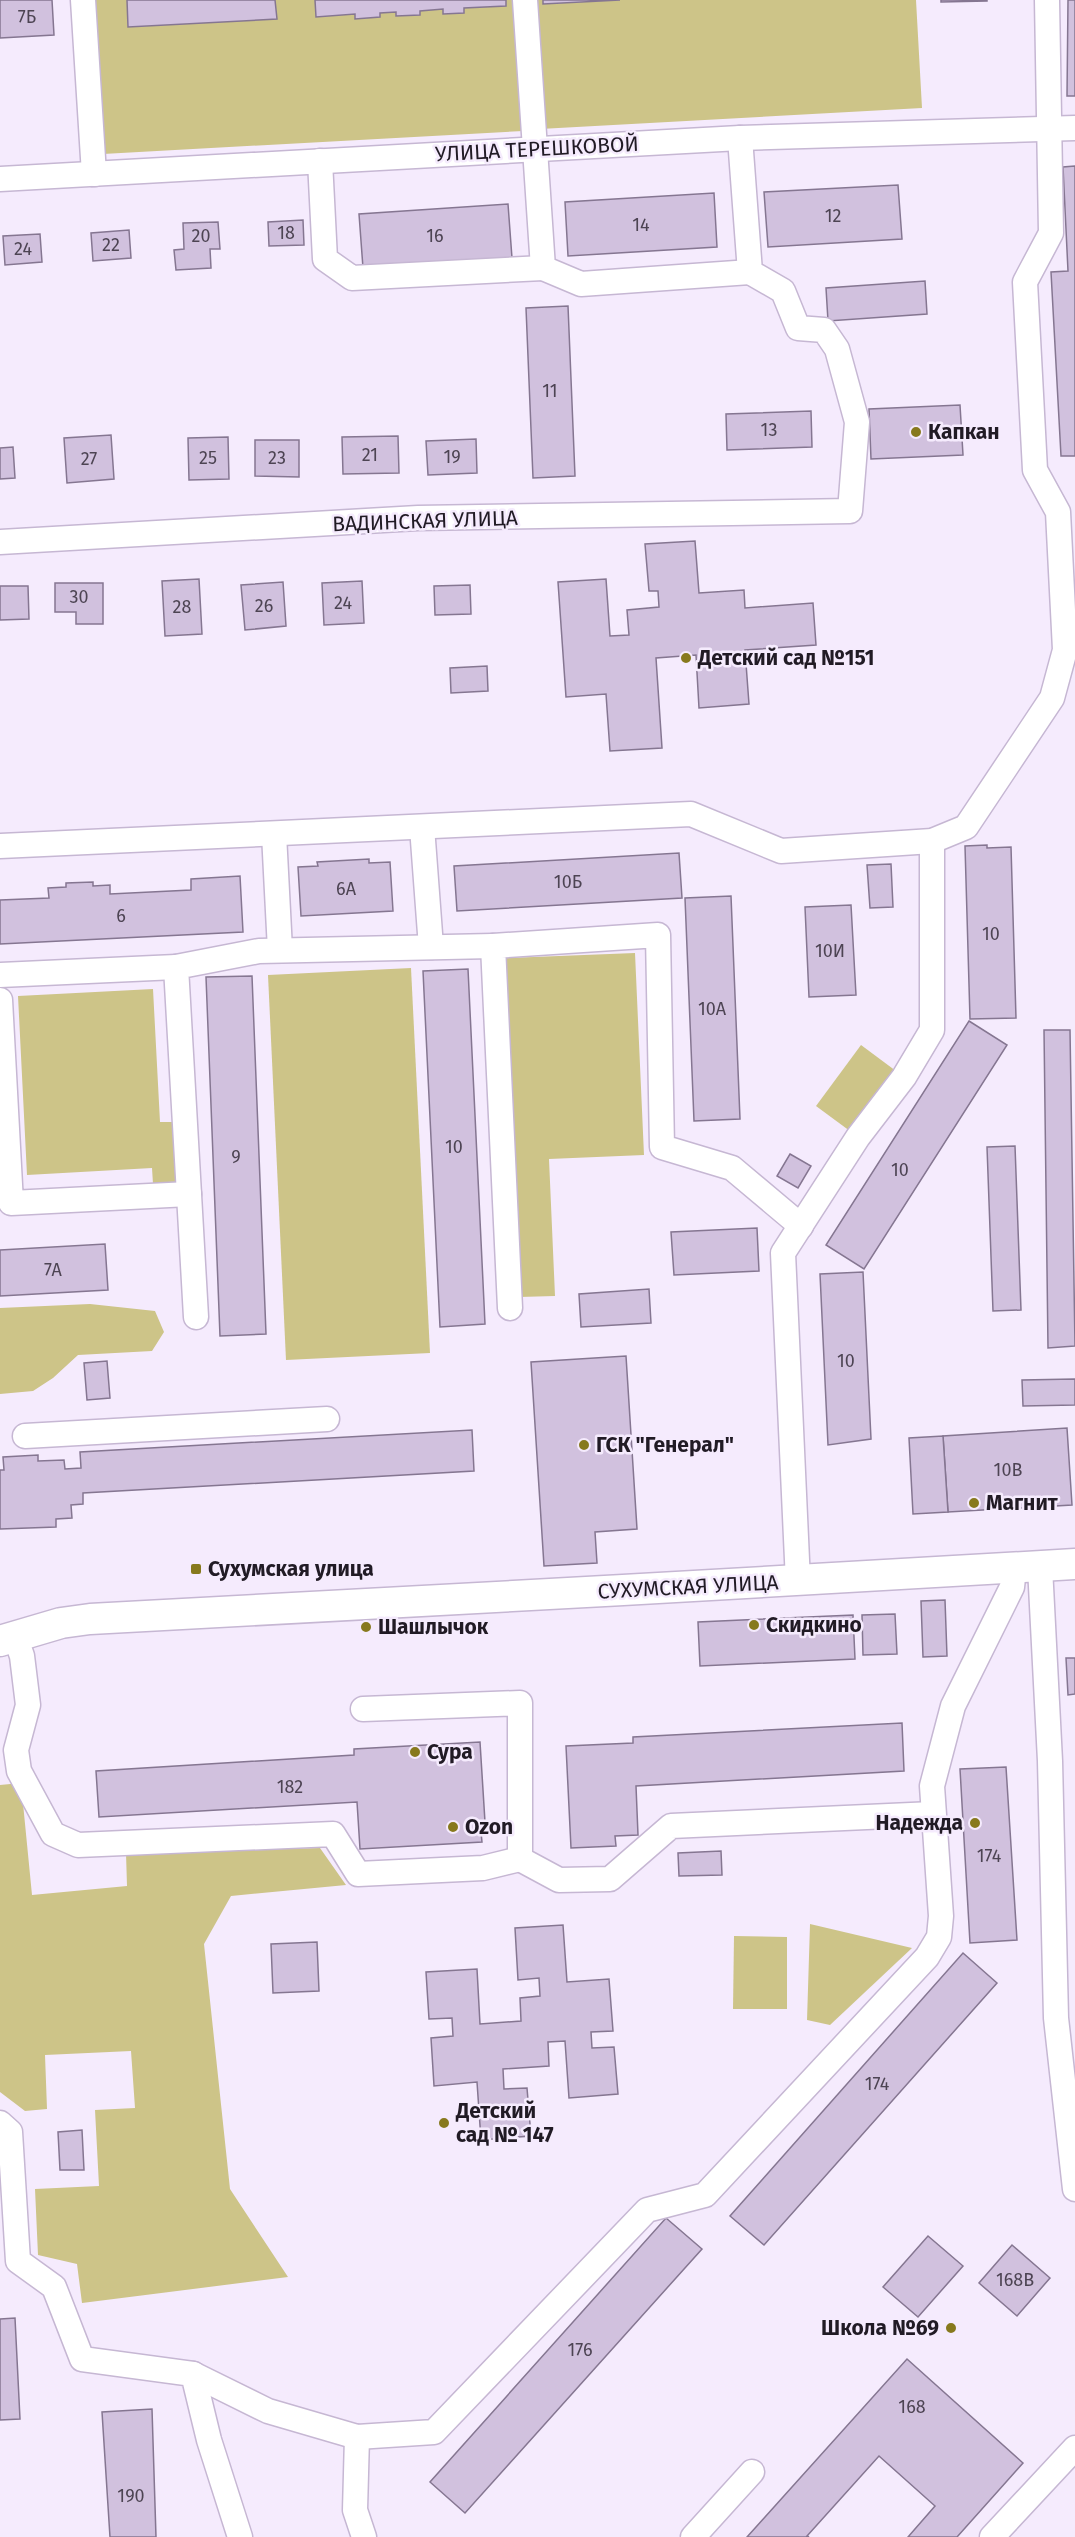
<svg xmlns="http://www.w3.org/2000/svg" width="1075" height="2537" viewBox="0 0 1075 2537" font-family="'Fira Sans',sans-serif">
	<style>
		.green { fill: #cdc488 }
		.building { fill: #d1c1de; stroke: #857691; stroke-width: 1.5 }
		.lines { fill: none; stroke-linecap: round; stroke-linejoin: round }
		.minor-casing { stroke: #c6b7d3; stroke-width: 27 }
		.major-casing { stroke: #c6b7d3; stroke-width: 33 }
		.minor { stroke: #fff; stroke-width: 24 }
		.major { stroke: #fff; stroke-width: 30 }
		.poi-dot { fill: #87791d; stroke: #f5ebfd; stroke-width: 2 }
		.labels { text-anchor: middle; stroke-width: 5; stroke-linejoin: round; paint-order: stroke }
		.number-label { font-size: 18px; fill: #4d4453 }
		.street-label { font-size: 21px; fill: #211b25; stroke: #f5ebfd }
		.poi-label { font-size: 21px; font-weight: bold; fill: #211b25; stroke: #f5ebfd; text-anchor: start }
	</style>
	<rect width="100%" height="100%" fill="#f5ebfd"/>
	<g class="green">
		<path d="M 95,0 L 127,0 L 129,27 L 276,19 L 275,0 L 315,0 L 316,16 L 355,14 L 356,19 L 380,17 L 380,13 L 396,12 L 396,16 L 420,15 L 420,11 L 443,9 L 443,14 L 464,13 L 464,8 L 506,6 L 506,0 L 516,0 L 523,131 L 103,154 Z"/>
		<path d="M 533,0 L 543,0 L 543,4 L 620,0 L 916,0 L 922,108 L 540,129 Z"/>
		<path d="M 635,953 L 644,1155 L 549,1159 L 555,1296 L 519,1297 L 505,958 Z"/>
		<path d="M 411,968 L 430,1353 L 286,1360 L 268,975 Z"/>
		<path d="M 153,989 L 160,1122 L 175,1122 L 178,1183 L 153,1184 L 152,1168 L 27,1175 L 18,996 Z"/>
		<path d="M 861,1045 L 904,1077 L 858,1137 L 816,1106 Z"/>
		<path d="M 90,1304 L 155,1311 L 164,1332 L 152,1351 L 78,1355 L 53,1378 L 33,1391 L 0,1394 L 0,1308 Z"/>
		<path d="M 21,1783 L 32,1895 L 127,1886 L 126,1853 L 320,1848 L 346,1885 L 231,1896 L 204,1944 L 230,2189 L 288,2277 L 82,2303 L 77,2264 L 38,2255 L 35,2189 L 99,2186 L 95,2110 L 135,2108 L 131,2051 L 45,2055 L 47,2109 L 25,2111 L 0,2092 L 0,1785 Z"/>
		<path d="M 810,1924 L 912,1948 L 830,2025 L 807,2020 Z"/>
		<path d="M 734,1936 L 787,1937 L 787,2009 L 733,2009 Z"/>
	</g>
	<g class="building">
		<path d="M 0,0 L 52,0 L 54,35 L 0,38 Z"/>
		<path d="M 127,0 L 275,0 L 277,19 L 128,27 Z"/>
		<path d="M 315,0 L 506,0 L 506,6 L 464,8 L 464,13 L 443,14 L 443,9 L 420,11 L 420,15 L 396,16 L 396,12 L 380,13 L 380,17 L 355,19 L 355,14 L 316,17 Z"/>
		<path d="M 543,0 L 620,0 L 543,4 Z"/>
		<path d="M 941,0 L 987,0 L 987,1 L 941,2 Z"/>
		<path d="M 1068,0 L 1075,0 L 1075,96 L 1067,96 Z"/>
		<path d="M 1075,166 L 1075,456 L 1061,456 L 1051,272 L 1068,271 L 1063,167 Z"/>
		<path d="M 898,185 L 902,239 L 768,247 L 764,192 Z"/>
		<path d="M 714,193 L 717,247 L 568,256 L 565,202 Z"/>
		<path d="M 508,204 L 512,258 L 363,268 L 359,214 Z"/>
		<path d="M 303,220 L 304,245 L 269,246 L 268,222 Z"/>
		<path d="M 218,222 L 220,249 L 210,249 L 211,268 L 176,270 L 174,250 L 184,249 L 183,223 Z"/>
		<path d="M 129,230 L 131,258 L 93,261 L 91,233 Z"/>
		<path d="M 40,234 L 42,262 L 5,265 L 3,236 Z"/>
		<path d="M 925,281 L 927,314 L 828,321 L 826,288 Z"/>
		<path d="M 568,306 L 575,476 L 533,478 L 526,308 Z"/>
		<path d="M 960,405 L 963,455 L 871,459 L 869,409 Z"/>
		<path d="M 811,411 L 812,447 L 727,450 L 726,414 Z"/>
		<path d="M 111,435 L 114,479 L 67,483 L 64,438 Z"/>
		<path d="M 398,436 L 399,473 L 343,474 L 342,437 Z"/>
		<path d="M 228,437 L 229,479 L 189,480 L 188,438 Z"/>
		<path d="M 476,439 L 477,473 L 428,475 L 426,441 Z"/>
		<path d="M 255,440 L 299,440 L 299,477 L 255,476 Z"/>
		<path d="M 13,447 L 15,478 L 0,479 L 0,448 Z"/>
		<path d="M 695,541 L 699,593 L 744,590 L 745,608 L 813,603 L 816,645 L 745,650 L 749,704 L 699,708 L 696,655 L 656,658 L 662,748 L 610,751 L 606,694 L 566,697 L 558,582 L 606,579 L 610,636 L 629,635 L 627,610 L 659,607 L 658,591 L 649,591 L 645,544 Z"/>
		<path d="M 199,579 L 202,634 L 165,636 L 162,581 Z"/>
		<path d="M 362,581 L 364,623 L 324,625 L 322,583 Z"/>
		<path d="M 283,582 L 286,626 L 245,630 L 241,585 Z"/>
		<path d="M 55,583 L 103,583 L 103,624 L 76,624 L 76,612 L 55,612 Z"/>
		<path d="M 470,585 L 471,614 L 435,615 L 434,586 Z"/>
		<path d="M 0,586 L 28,586 L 29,619 L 0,620 Z"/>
		<path d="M 487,666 L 488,691 L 451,693 L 450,668 Z"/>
		<path d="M 987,845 L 987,848 L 1011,847 L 1016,1018 L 970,1019 L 965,846 Z"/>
		<path d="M 679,853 L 682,898 L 457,911 L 454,866 Z"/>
		<path d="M 369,859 L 369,863 L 390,862 L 393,911 L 301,916 L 298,867 L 318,866 L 317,862 Z"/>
		<path d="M 891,864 L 893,907 L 870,908 L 867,865 Z"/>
		<path d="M 240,876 L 243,932 L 0,944 L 0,900 L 49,898 L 48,888 L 66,887 L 66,883 L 93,882 L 93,886 L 110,885 L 110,894 L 191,890 L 191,879 Z"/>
		<path d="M 731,896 L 740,1119 L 694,1121 L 685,898 Z"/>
		<path d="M 851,905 L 856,995 L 809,997 L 805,907 Z"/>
		<path d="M 468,969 L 485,1324 L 440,1327 L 423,971 Z"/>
		<path d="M 252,976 L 266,1334 L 220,1336 L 206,977 Z"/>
		<path d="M 969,1021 L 1007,1045 L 864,1269 L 826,1245 Z"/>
		<path d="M 1044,1030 L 1070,1030 L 1075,1346 L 1048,1348 Z"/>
		<path d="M 1015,1146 L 1021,1310 L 993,1311 L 987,1147 Z"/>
		<path d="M 790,1154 L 811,1166 L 798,1188 L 777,1176 Z"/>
		<path d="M 757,1228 L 759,1271 L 674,1275 L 671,1232 Z"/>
		<path d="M 105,1244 L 108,1290 L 0,1296 L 0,1250 Z"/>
		<path d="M 863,1272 L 871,1439 L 828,1445 L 820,1274 Z"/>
		<path d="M 649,1289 L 651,1323 L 581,1327 L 579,1294 Z"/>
		<path d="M 626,1356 L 637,1529 L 595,1532 L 597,1563 L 544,1566 L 531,1362 Z"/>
		<path d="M 107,1361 L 110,1398 L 87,1400 L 84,1363 Z"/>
		<path d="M 1075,1379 L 1075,1405 L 1023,1406 L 1022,1380 Z"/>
		<path d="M 1067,1428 L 1072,1505 L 948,1512 L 943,1436 Z"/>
		<path d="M 472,1430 L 474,1471 L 83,1493 L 83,1504 L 71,1505 L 72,1518 L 56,1519 L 56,1527 L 0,1529 L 0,1470 L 4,1470 L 3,1457 L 38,1455 L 38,1461 L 64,1460 L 65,1469 L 81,1468 L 80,1452 Z"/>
		<path d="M 943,1436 L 948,1512 L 913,1514 L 909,1438 Z"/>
		<path d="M 945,1600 L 947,1656 L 923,1657 L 921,1601 Z"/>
		<path d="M 895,1614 L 897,1654 L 863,1655 L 862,1615 Z"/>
		<path d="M 853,1615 L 855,1659 L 700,1666 L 698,1622 Z"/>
		<path d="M 1066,1658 L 1075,1658 L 1075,1694 L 1068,1695 Z"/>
		<path d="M 902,1723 L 904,1771 L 636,1786 L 638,1835 L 615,1836 L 616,1846 L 571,1848 L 566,1746 L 633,1743 L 633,1737 Z"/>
		<path d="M 480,1742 L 485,1822 L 480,1822 L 482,1842 L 360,1849 L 357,1802 L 99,1817 L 96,1771 L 354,1755 L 354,1749 Z"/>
		<path d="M 1006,1767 L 1017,1940 L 970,1943 L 960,1769 Z"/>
		<path d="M 721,1851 L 722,1875 L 679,1876 L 678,1853 Z"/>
		<path d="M 563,1925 L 567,1982 L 609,1979 L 613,2031 L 591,2032 L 592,2048 L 614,2047 L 618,2094 L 569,2098 L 565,2041 L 548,2042 L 549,2066 L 503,2069 L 504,2089 L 527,2088 L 531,2136 L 481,2140 L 477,2082 L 434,2086 L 431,2038 L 453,2036 L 452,2018 L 429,2019 L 426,1972 L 477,1969 L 480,2024 L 521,2021 L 520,1998 L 540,1996 L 539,1978 L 518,1980 L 515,1928 Z"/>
		<path d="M 317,1942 L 319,1991 L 273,1993 L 271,1944 Z"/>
		<path d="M 963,1953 L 997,1983 L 764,2245 L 730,2216 Z"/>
		<path d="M 82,2130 L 84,2170 L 60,2170 L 58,2132 Z"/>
		<path d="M 666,2218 L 702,2249 L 465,2513 L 430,2482 Z"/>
		<path d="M 928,2236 L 963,2266 L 918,2317 L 883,2287 Z"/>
		<path d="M 1012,2245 L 1050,2278 L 1017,2316 L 979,2283 Z"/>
		<path d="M 15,2318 L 20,2419 L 0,2420 L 0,2319 Z"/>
		<path d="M 907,2359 L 1023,2463 L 957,2537 L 908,2537 L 935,2506 L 879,2456 L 807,2536 L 809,2537 L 747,2537 Z"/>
		<path d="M 152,2409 L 156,2537 L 110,2537 L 102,2412 Z"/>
	</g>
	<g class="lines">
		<g class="minor-casing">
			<g id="minor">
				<path d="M 83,0 L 94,174"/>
				<path d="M 525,0 L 543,268 L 581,284 L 750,272"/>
				<path d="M 320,161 L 325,259 L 352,278 L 543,268"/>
				<path d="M 0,179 L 740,138 L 1075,128"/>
				<path d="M 0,542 L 418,518 L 850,511 L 857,422 L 837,349 L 824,330 L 798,328 L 783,291 L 750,272 L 740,138"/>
				<path d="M 422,827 L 431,947"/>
				<path d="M 274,834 L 280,950"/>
				<path d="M 0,846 L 691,814 L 781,851 L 932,841 L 966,827 L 1052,698 L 1065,650 L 1058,512 L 1035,470 L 1025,282 L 1051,233 L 1047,0"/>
				<path d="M 0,975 L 176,967"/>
				<path d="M 0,1000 L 11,1203 L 189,1194"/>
				<path d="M 510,1308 L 493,946 L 658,935 L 662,1147 L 732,1168 L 801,1226"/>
				<path d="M 196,1317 L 176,967 L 259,951 L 493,946"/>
				<path d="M 25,1436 L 327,1419"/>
				<path d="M 1040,1567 L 1050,1761 L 1056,2018 L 1075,2189"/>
				<path d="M 798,1582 L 783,1253 L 858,1137 L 904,1077 L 932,1030 L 932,841"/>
				<path d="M 15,1636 L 22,1656 L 28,1705 L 16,1750 L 19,1771 L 53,1834 L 78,1845 L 333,1834 L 358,1874 L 483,1868 L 520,1859"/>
				<path d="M 363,1709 L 520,1703 L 520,1859 L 559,1880 L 610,1879 L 671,1826 L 933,1814"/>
				<path d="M 0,2123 L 10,2132 L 18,2261 L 54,2287 L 82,2359 L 193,2374 L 209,2440 L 240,2537"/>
				<path d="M 193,2374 L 268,2411 L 357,2437 L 434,2432 L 647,2210 L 705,2195 L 927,1957 L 939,1937 L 941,1916 L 932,1786 L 953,1706 L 1012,1587 L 1014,1568"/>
				<path d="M 357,2437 L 355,2510 L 364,2537"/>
				<path d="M 693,2537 L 752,2472"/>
				<path d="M 992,2537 L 1075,2448"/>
			</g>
		</g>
		<g class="major-casing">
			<path id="major" d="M 0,1641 L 61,1623 L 90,1619 C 418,1600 747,1585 1075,1564"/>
		</g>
		<use href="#minor" class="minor"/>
		<use href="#major" class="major"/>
	</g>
	<g class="poi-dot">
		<circle cx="916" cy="432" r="6"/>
		<circle cx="686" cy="658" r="6"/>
		<circle cx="584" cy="1445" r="6"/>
		<circle cx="974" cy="1503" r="6"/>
		<rect x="190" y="1563" width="12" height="12" rx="3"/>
		<circle cx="754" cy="1625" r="6"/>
		<circle cx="366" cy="1627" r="6"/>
		<circle cx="415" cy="1752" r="6"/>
		<circle cx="975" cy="1823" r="6"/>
		<circle cx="453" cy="1827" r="6"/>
		<circle cx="444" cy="2123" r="6"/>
		<circle cx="951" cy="2328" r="6"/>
	</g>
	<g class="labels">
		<g class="number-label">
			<text x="27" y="23">7Б</text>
			<text x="833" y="222">12</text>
			<text x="641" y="231">14</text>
			<text x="286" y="239">18</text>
			<text x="201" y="242">20</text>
			<text x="435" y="242">16</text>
			<text x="111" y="251">22</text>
			<text x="23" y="255">24</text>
			<text x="550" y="397">11</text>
			<text x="769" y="436">13</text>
			<text x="370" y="461">21</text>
			<text x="452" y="463">19</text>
			<text x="208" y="464">25</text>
			<text x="277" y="464">23</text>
			<text x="89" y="465">27</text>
			<text x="79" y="603">30</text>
			<text x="343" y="609">24</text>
			<text x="264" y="612">26</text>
			<text x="182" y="613">28</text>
			<text x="568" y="888">10Б</text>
			<text x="346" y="895">6А</text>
			<text x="121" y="922">6</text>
			<text x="991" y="940">10</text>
			<text x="830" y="957">10И</text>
			<text x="712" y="1015">10А</text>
			<text x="454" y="1153">10</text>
			<text x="236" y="1163">9</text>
			<text x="900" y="1176">10</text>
			<text x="53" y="1276">7А</text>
			<text x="846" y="1367">10</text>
			<text x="1008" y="1476">10В</text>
			<text x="290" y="1793">182</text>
			<text x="989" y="1862">174</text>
			<text x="877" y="2090">174</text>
			<text x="1015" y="2286">168В</text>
			<text x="580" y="2356">176</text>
			<text x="912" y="2413">168</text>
			<text x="131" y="2502">190</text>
		</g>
		<g class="street-label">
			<text transform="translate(537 149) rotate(-3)" y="7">УЛИЦА ТЕРЕШКОВОЙ</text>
			<text transform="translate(425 521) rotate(-2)" y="7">ВАДИНСКАЯ УЛИЦА</text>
			<text transform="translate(688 1587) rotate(-3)" y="7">СУХУМСКАЯ УЛИЦА</text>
		</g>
		<g class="poi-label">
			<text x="928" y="439">Капкан</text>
			<text x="698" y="665">Детский сад №151</text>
			<text x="596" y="1452">ГСК "Генерал"</text>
			<text x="986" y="1510">Магнит</text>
			<text x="208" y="1576">Сухумская улица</text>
			<text x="766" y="1632">Скидкино</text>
			<text x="378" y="1634">Шашлычок</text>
			<text x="427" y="1759">Сура</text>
			<text x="963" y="1830" text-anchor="end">Надежда</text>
			<text x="465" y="1834">Ozon</text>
			<text x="456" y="2118">Детский<tspan x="456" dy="24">сад № 147</tspan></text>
			<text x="939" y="2335" text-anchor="end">Школа №69</text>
		</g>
	</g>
</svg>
